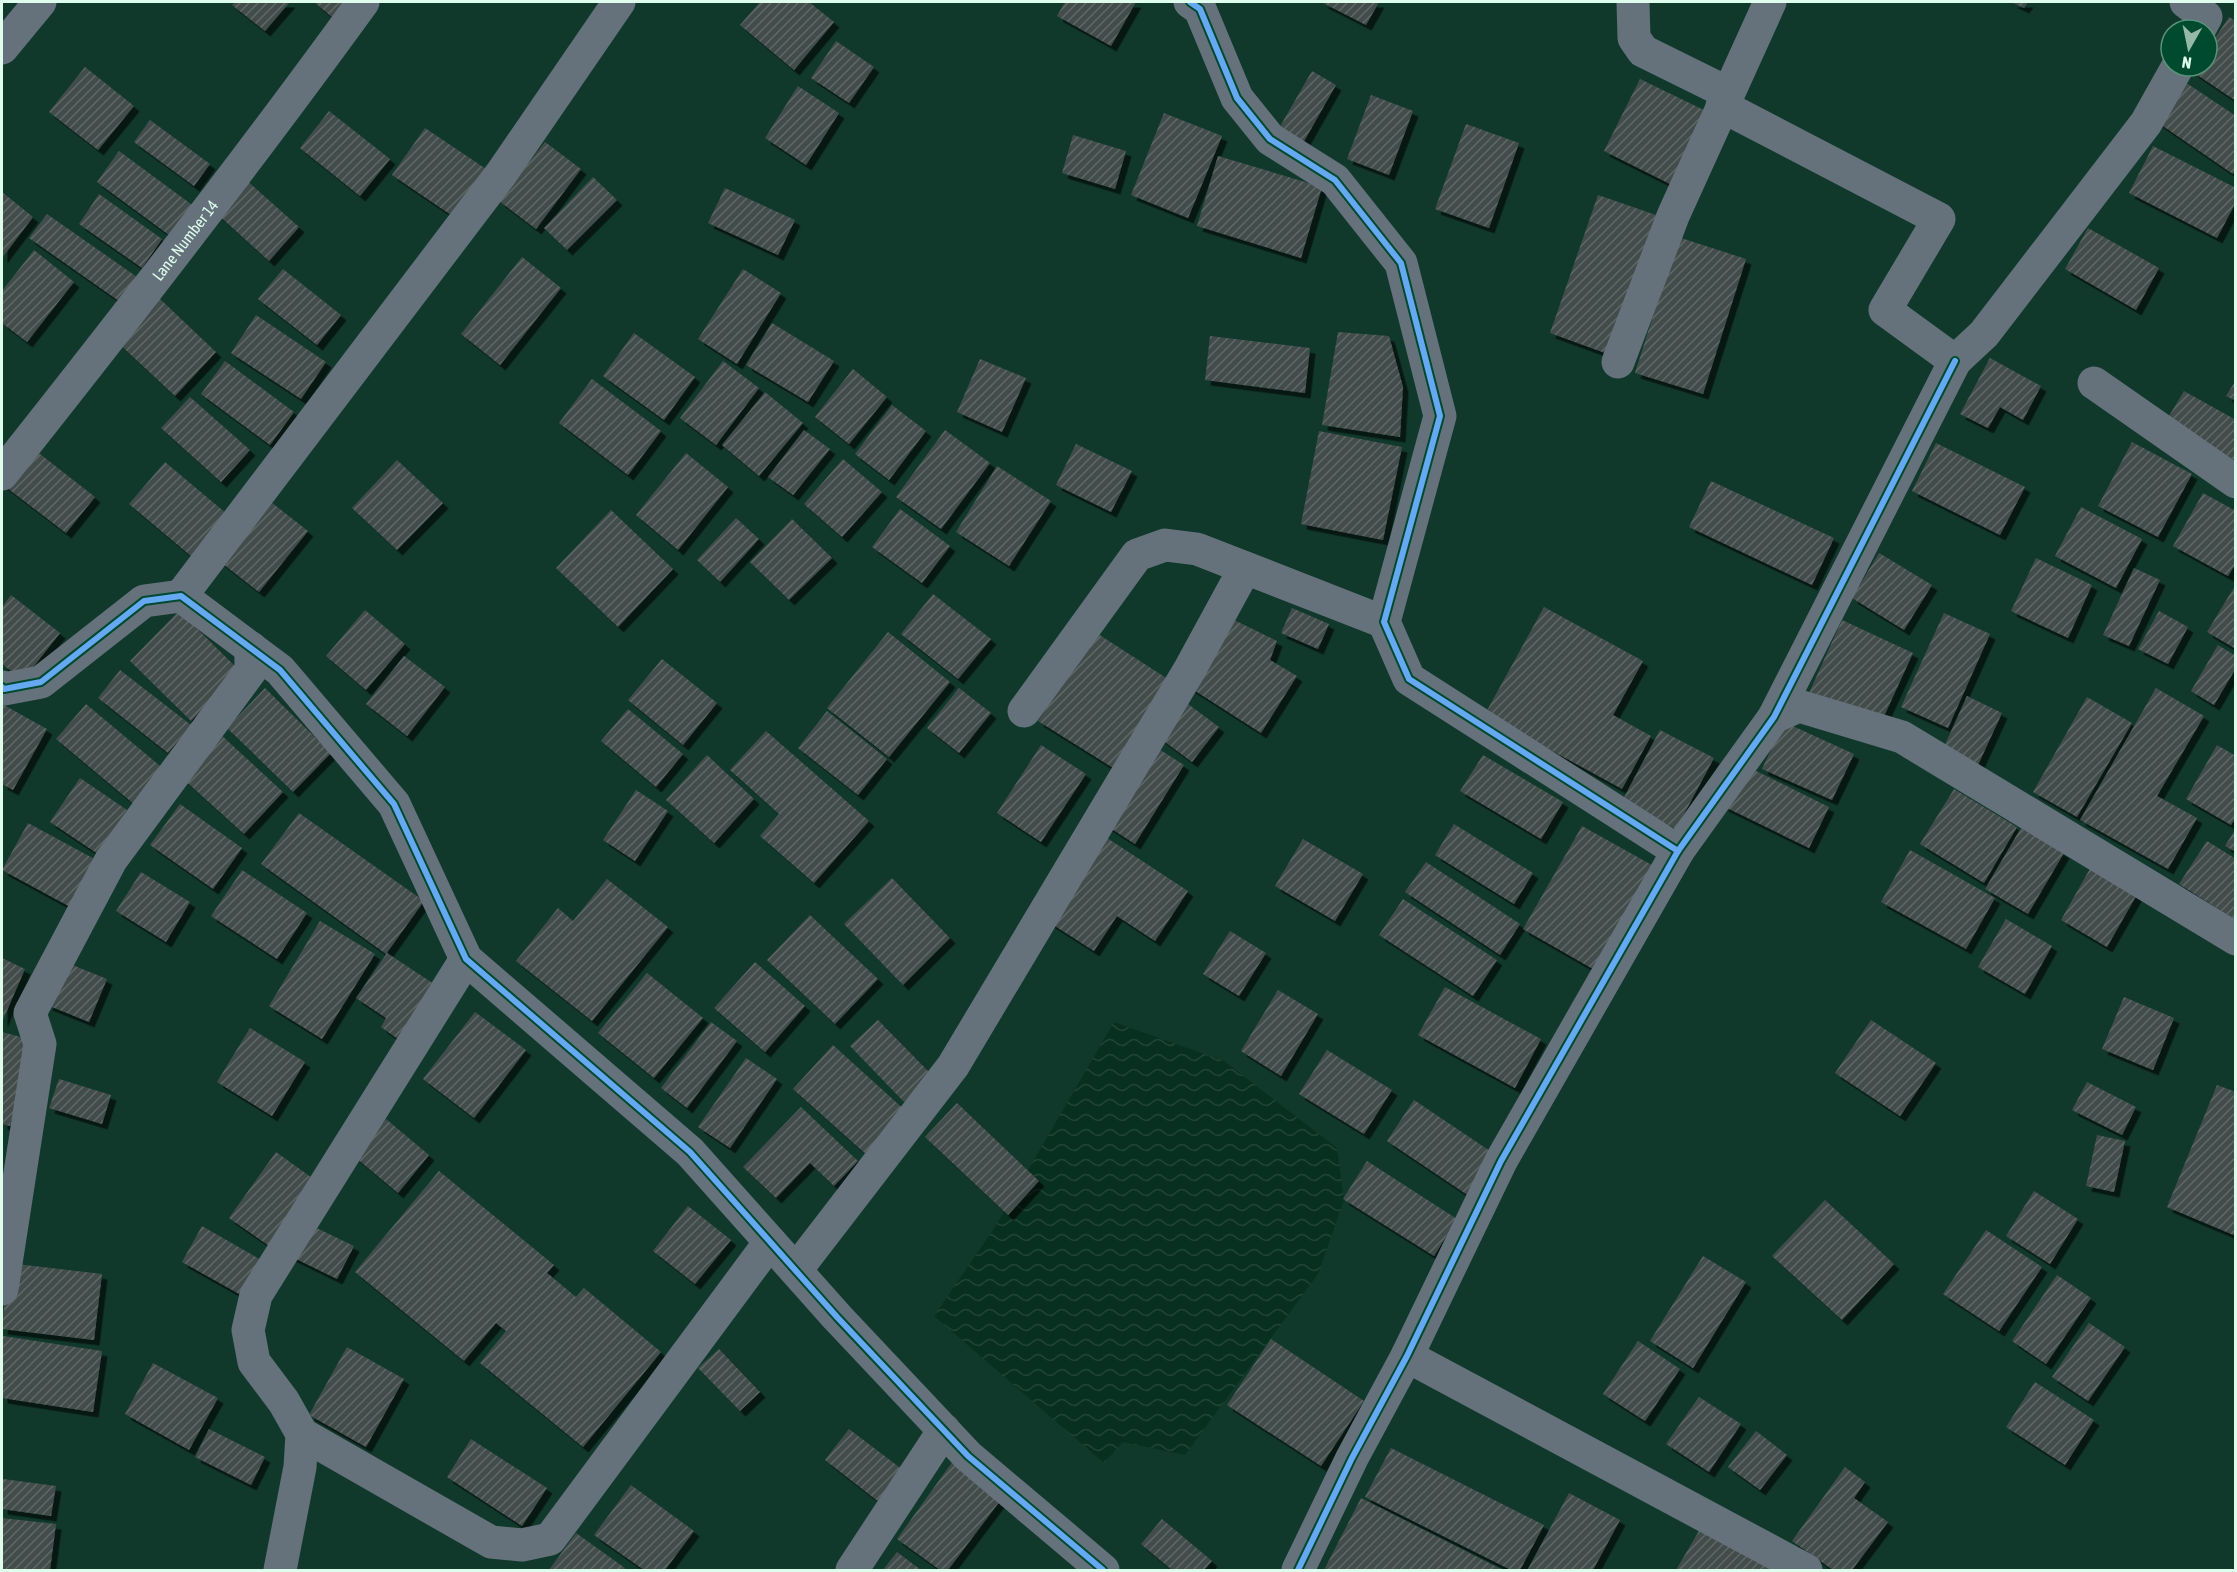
<svg xmlns="http://www.w3.org/2000/svg" width="2237" height="1572" viewBox="0 0 2237 1572" font-family="'Asap Condensed',sans-serif">
	<style>
		.water { fill: url(#water-waves) }
		.building { fill: url(#building-hatch); filter: url(#shadow) }
		.lines { fill: none; stroke-linecap: round; stroke-linejoin: round }
		.minor { stroke: #65727c; stroke-width: 33 }
		.cycleway-casing { stroke: #004a30; stroke-width: 10 }
		.cycleway { stroke: #66a8f1; stroke-width: 6 }
		.labels { text-anchor: middle; stroke-width: 4.5; stroke-linejoin: round; paint-order: stroke }
		.street-label { font-size: 16px; fill: #defdec; stroke: #004a30 }
	</style>
	<defs>
		<pattern id="water-waves" width="16" height="10" patternUnits="userSpaceOnUse" patternTransform="scale(1.5)"><rect width="16" height="10" fill="#083020"/><path d="M0 5q4-4 8 0t8 0" fill="none" stroke="#204536"/></pattern>
		<pattern id="building-hatch" width="6" height="6" patternUnits="userSpaceOnUse" patternTransform="scale(1.5)"><rect width="6" height="6" fill="#434d4b"/><path d="M-1 1l2-2M0 6l6-6M5 7l2-2" fill="none" stroke="#5e6865"/></pattern>
		<filter id="shadow"><feDropShadow dx="5.5" dy="5.5" stdDeviation="0" flood-color="#0009"/></filter>
	</defs>
	<rect width="100%" height="100%" fill="#11392b"/>
	<path class="water" d="M 1114,1022 L 1224,1061 L 1337,1148 L 1344,1200 L 1318,1274 L 1185,1455 L 1123,1442 L 1104,1463 L 934,1316 L 995,1227 Z"/>
	<g class="building">
		<path d="M 235,2 L 290,2 L 265,31 L 232,5 Z"/>
		<path d="M 314,2 L 356,2 L 338,22 Z"/>
		<path d="M 760,2 L 809,2 L 834,22 L 794,70 L 740,25 Z"/>
		<path d="M 1065,2 L 1136,2 L 1111,46 L 1057,16 Z"/>
		<path d="M 1321,2 L 1379,2 L 1366,25 Z"/>
		<path d="M 2011,2 L 2028,2 L 2024,8 Z"/>
		<path d="M 2229,17 L 2236,21 L 2236,101 L 2193,72 L 2197,66 L 2207,66 L 2207,50 Z"/>
		<path d="M 836,41 L 874,67 L 849,103 L 811,78 Z"/>
		<path d="M 85,67 L 134,106 L 98,150 L 49,112 Z"/>
		<path d="M 1312,71 L 1336,85 L 1303,143 L 1278,130 Z"/>
		<path d="M 1640,79 L 1708,112 L 1672,185 L 1604,151 Z"/>
		<path d="M 2185,82 L 2236,116 L 2236,171 L 2233,174 L 2157,122 Z"/>
		<path d="M 798,86 L 839,113 L 806,165 L 765,138 Z"/>
		<path d="M 1371,95 L 1413,111 L 1389,175 L 1347,159 Z"/>
		<path d="M 329,111 L 390,159 L 360,196 L 300,148 Z"/>
		<path d="M 1164,113 L 1222,136 L 1188,218 L 1131,195 Z"/>
		<path d="M 150,120 L 210,164 L 194,186 L 134,142 Z"/>
		<path d="M 1466,124 L 1519,143 L 1489,228 L 1435,209 Z"/>
		<path d="M 425,128 L 489,171 L 457,219 L 392,175 Z"/>
		<path d="M 1073,135 L 1126,151 L 1115,189 L 1062,173 Z"/>
		<path d="M 545,142 L 581,169 L 536,229 L 499,201 Z"/>
		<path d="M 2153,146 L 2236,188 L 2236,202 L 2217,238 L 2129,193 Z"/>
		<path d="M 119,151 L 195,207 L 173,238 L 97,182 Z"/>
		<path d="M 1218,156 L 1322,187 L 1301,258 L 1197,226 Z"/>
		<path d="M 593,177 L 617,200 L 567,250 L 544,228 Z"/>
		<path d="M 245,179 L 299,227 L 269,261 L 215,212 Z"/>
		<path d="M 725,188 L 795,220 L 778,255 L 708,223 Z"/>
		<path d="M 2,192 L 33,217 L 2,258 Z"/>
		<path d="M 99,194 L 162,239 L 142,268 L 79,224 Z"/>
		<path d="M 1598,195 L 1656,215 L 1608,354 L 1550,333 Z"/>
		<path d="M 47,214 L 147,284 L 129,308 L 29,238 Z"/>
		<path d="M 2088,228 L 2159,268 L 2136,310 L 2065,269 Z"/>
		<path d="M 1678,237 L 1746,259 L 1703,394 L 1635,373 Z"/>
		<path d="M 34,250 L 74,282 L 27,342 L 2,323 L 2,291 Z"/>
		<path d="M 522,257 L 561,288 L 500,365 L 461,334 Z"/>
		<path d="M 283,269 L 341,315 L 317,345 L 258,299 Z"/>
		<path d="M 743,269 L 781,293 L 737,364 L 698,339 Z"/>
		<path d="M 159,298 L 216,352 L 175,396 L 116,341 Z"/>
		<path d="M 256,315 L 326,362 L 301,399 L 231,353 Z"/>
		<path d="M 772,323 L 834,361 L 808,402 L 746,365 Z"/>
		<path d="M 1338,332 L 1389,336 L 1403,387 L 1400,437 L 1322,425 Z"/>
		<path d="M 634,333 L 695,377 L 664,420 L 603,376 Z"/>
		<path d="M 1210,336 L 1310,348 L 1305,393 L 1205,380 Z"/>
		<path d="M 1990,358 L 2041,386 L 2023,420 L 2000,407 L 1988,428 L 1960,414 Z"/>
		<path d="M 980,359 L 1026,378 L 1002,432 L 957,412 Z"/>
		<path d="M 225,361 L 294,412 L 270,445 L 201,394 Z"/>
		<path d="M 723,361 L 759,388 L 716,445 L 680,418 Z"/>
		<path d="M 853,369 L 887,397 L 849,444 L 815,417 Z"/>
		<path d="M 592,379 L 661,431 L 628,475 L 559,423 Z"/>
		<path d="M 2236,380 L 2236,401 L 2226,396 Z"/>
		<path d="M 2184,391 L 2236,420 L 2236,468 L 2163,426 Z"/>
		<path d="M 765,392 L 803,423 L 759,476 L 722,445 Z"/>
		<path d="M 190,397 L 250,450 L 221,482 L 161,428 Z"/>
		<path d="M 892,405 L 926,431 L 889,480 L 855,454 Z"/>
		<path d="M 804,430 L 830,449 L 793,495 L 768,477 Z"/>
		<path d="M 945,430 L 990,463 L 941,529 L 896,497 Z"/>
		<path d="M 1319,431 L 1402,447 L 1383,540 L 1301,524 Z"/>
		<path d="M 2132,442 L 2192,474 L 2158,537 L 2098,506 Z"/>
		<path d="M 1936,443 L 2025,487 L 2000,535 L 1912,491 Z"/>
		<path d="M 1076,444 L 1132,471 L 1111,512 L 1056,485 Z"/>
		<path d="M 31,447 L 95,497 L 66,533 L 2,484 Z"/>
		<path d="M 686,453 L 728,487 L 678,550 L 636,515 Z"/>
		<path d="M 843,459 L 882,492 L 842,537 L 804,504 Z"/>
		<path d="M 397,460 L 443,503 L 397,550 L 352,508 Z"/>
		<path d="M 165,462 L 227,514 L 191,556 L 129,504 Z"/>
		<path d="M 997,466 L 1051,501 L 1009,566 L 956,532 Z"/>
		<path d="M 1711,481 L 1834,538 L 1812,585 L 1689,527 Z"/>
		<path d="M 2203,493 L 2236,511 L 2236,563 L 2228,576 L 2173,546 Z"/>
		<path d="M 267,499 L 308,531 L 259,592 L 218,560 Z"/>
		<path d="M 2081,507 L 2142,539 L 2116,588 L 2055,556 Z"/>
		<path d="M 900,509 L 950,546 L 922,583 L 872,547 Z"/>
		<path d="M 611,510 L 673,569 L 618,627 L 556,568 Z"/>
		<path d="M 736,518 L 759,539 L 720,582 L 697,560 Z"/>
		<path d="M 792,519 L 832,558 L 789,600 L 750,562 Z"/>
		<path d="M 1879,553 L 1932,585 L 1904,630 L 1852,598 Z"/>
		<path d="M 2036,558 L 2092,585 L 2068,638 L 2011,611 Z"/>
		<path d="M 2134,568 L 2160,580 L 2129,646 L 2103,635 Z"/>
		<path d="M 2236,584 L 2236,649 L 2207,632 Z"/>
		<path d="M 933,594 L 991,639 L 958,679 L 901,634 Z"/>
		<path d="M 11,595 L 60,633 L 23,680 L 2,664 L 2,607 Z"/>
		<path d="M 1544,607 L 1643,661 L 1613,715 L 1651,736 L 1622,789 L 1485,714 Z"/>
		<path d="M 1292,608 L 1329,624 L 1318,649 L 1281,633 Z"/>
		<path d="M 365,610 L 405,644 L 366,690 L 326,656 Z"/>
		<path d="M 179,611 L 240,671 L 191,721 L 130,661 Z"/>
		<path d="M 2159,611 L 2188,627 L 2168,664 L 2138,649 Z"/>
		<path d="M 1944,613 L 1990,634 L 1948,728 L 1901,707 Z"/>
		<path d="M 1232,619 L 1277,641 L 1270,660 L 1297,676 L 1261,733 L 1189,687 Z"/>
		<path d="M 1842,620 L 1913,653 L 1880,725 L 1809,693 Z"/>
		<path d="M 888,632 L 950,682 L 889,757 L 827,708 Z"/>
		<path d="M 1095,632 L 1174,683 L 1118,771 L 1038,721 Z"/>
		<path d="M 2218,645 L 2236,656 L 2236,668 L 2214,705 L 2191,691 Z"/>
		<path d="M 404,656 L 445,687 L 407,736 L 366,704 Z"/>
		<path d="M 662,659 L 717,703 L 683,745 L 628,700 Z"/>
		<path d="M 120,670 L 191,725 L 168,753 L 98,698 Z"/>
		<path d="M 265,688 L 331,753 L 293,792 L 227,728 Z"/>
		<path d="M 959,688 L 991,713 L 959,753 L 927,728 Z"/>
		<path d="M 2156,688 L 2204,716 L 2157,796 L 2197,818 L 2168,869 L 2080,820 Z"/>
		<path d="M 1967,696 L 2002,713 L 1978,765 L 1943,749 Z"/>
		<path d="M 2087,697 L 2132,723 L 2077,817 L 2033,792 Z"/>
		<path d="M 1184,701 L 1219,727 L 1192,762 L 1157,736 Z"/>
		<path d="M 2,704 L 47,729 L 13,790 L 2,784 Z"/>
		<path d="M 86,704 L 165,770 L 135,805 L 56,739 Z"/>
		<path d="M 628,709 L 683,754 L 656,787 L 601,741 Z"/>
		<path d="M 827,711 L 887,759 L 858,795 L 798,748 Z"/>
		<path d="M 1784,722 L 1854,754 L 1832,800 L 1762,769 Z"/>
		<path d="M 1660,730 L 1714,758 L 1676,829 L 1622,801 Z"/>
		<path d="M 766,731 L 869,821 L 814,883 L 760,836 L 779,814 L 730,770 Z"/>
		<path d="M 219,733 L 283,792 L 244,834 L 180,776 Z"/>
		<path d="M 1041,745 L 1086,774 L 1041,842 L 997,813 Z"/>
		<path d="M 2217,745 L 2236,756 L 2236,817 L 2231,825 L 2186,799 Z"/>
		<path d="M 1154,746 L 1184,765 L 1135,844 L 1104,824 Z"/>
		<path d="M 707,755 L 754,799 L 714,843 L 666,800 Z"/>
		<path d="M 1483,755 L 1563,802 L 1541,839 L 1460,791 Z"/>
		<path d="M 1744,765 L 1829,807 L 1809,848 L 1723,806 Z"/>
		<path d="M 80,778 L 127,810 L 98,854 L 50,822 Z"/>
		<path d="M 1954,789 L 2017,827 L 1984,883 L 1920,844 Z"/>
		<path d="M 636,790 L 668,811 L 635,861 L 603,840 Z"/>
		<path d="M 180,804 L 242,848 L 213,889 L 150,845 Z"/>
		<path d="M 299,813 L 424,901 L 386,954 L 261,864 Z"/>
		<path d="M 28,823 L 100,862 L 74,909 L 2,870 Z"/>
		<path d="M 1454,824 L 1533,873 L 1514,904 L 1435,855 Z"/>
		<path d="M 1582,826 L 1659,869 L 1600,973 L 1523,929 Z"/>
		<path d="M 2021,828 L 2064,853 L 2028,914 L 1985,889 Z"/>
		<path d="M 2236,828 L 2236,852 L 2225,846 Z"/>
		<path d="M 1101,834 L 1188,891 L 1155,941 L 1117,916 L 1094,951 L 1044,919 Z"/>
		<path d="M 1303,839 L 1363,874 L 1335,921 L 1275,886 Z"/>
		<path d="M 2207,841 L 2236,859 L 2236,920 L 2179,884 Z"/>
		<path d="M 1910,850 L 1995,898 L 1966,949 L 1881,902 Z"/>
		<path d="M 1426,862 L 1520,924 L 1500,955 L 1405,892 Z"/>
		<path d="M 2092,865 L 2139,891 L 2107,947 L 2061,920 Z"/>
		<path d="M 242,870 L 307,913 L 277,959 L 211,916 Z"/>
		<path d="M 141,872 L 190,902 L 166,942 L 116,911 Z"/>
		<path d="M 892,878 L 950,938 L 903,985 L 844,924 Z"/>
		<path d="M 607,879 L 668,927 L 592,1021 L 516,961 L 558,908 L 573,921 Z"/>
		<path d="M 1403,899 L 1497,960 L 1473,996 L 1379,935 Z"/>
		<path d="M 810,915 L 878,979 L 835,1024 L 767,960 Z"/>
		<path d="M 2006,919 L 2052,946 L 2025,994 L 1978,967 Z"/>
		<path d="M 320,921 L 375,954 L 322,1039 L 269,1006 Z"/>
		<path d="M 1230,931 L 1266,953 L 1239,996 L 1203,974 Z"/>
		<path d="M 387,953 L 434,984 L 398,1039 L 381,1027 L 386,1018 L 356,998 Z"/>
		<path d="M 2,958 L 25,969 L 2,1022 Z"/>
		<path d="M 65,962 L 107,979 L 89,1022 L 47,1005 Z"/>
		<path d="M 755,962 L 805,1006 L 765,1052 L 714,1008 Z"/>
		<path d="M 647,973 L 703,1018 L 654,1078 L 598,1033 Z"/>
		<path d="M 1445,987 L 1541,1039 L 1515,1088 L 1418,1035 Z"/>
		<path d="M 1278,990 L 1318,1014 L 1281,1076 L 1241,1051 Z"/>
		<path d="M 2124,997 L 2174,1018 L 2153,1070 L 2102,1049 Z"/>
		<path d="M 475,1012 L 526,1050 L 474,1118 L 423,1079 Z"/>
		<path d="M 878,1020 L 932,1075 L 904,1102 L 850,1046 Z"/>
		<path d="M 1871,1020 L 1936,1063 L 1900,1116 L 1835,1073 Z"/>
		<path d="M 711,1022 L 737,1041 L 687,1108 L 661,1088 Z"/>
		<path d="M 250,1028 L 305,1062 L 272,1116 L 217,1082 Z"/>
		<path d="M 2,1032 L 32,1040 L 10,1126 L 2,1124 Z"/>
		<path d="M 833,1045 L 907,1112 L 868,1156 L 793,1089 Z"/>
		<path d="M 1327,1050 L 1392,1090 L 1364,1134 L 1299,1094 Z"/>
		<path d="M 746,1058 L 777,1079 L 730,1148 L 698,1127 Z"/>
		<path d="M 59,1079 L 111,1095 L 102,1124 L 49,1108 Z"/>
		<path d="M 2087,1082 L 2136,1107 L 2122,1135 L 2072,1110 Z"/>
		<path d="M 2217,1085 L 2236,1092 L 2236,1236 L 2167,1207 Z"/>
		<path d="M 1414,1100 L 1496,1155 L 1469,1196 L 1387,1141 Z"/>
		<path d="M 957,1103 L 1039,1181 L 1008,1215 L 925,1137 Z"/>
		<path d="M 801,1107 L 858,1161 L 834,1186 L 810,1163 L 776,1198 L 743,1167 Z"/>
		<path d="M 386,1119 L 429,1155 L 398,1193 L 355,1157 Z"/>
		<path d="M 2097,1135 L 2125,1141 L 2114,1192 L 2086,1186 Z"/>
		<path d="M 276,1152 L 322,1185 L 275,1250 L 229,1218 Z"/>
		<path d="M 1367,1161 L 1457,1219 L 1434,1256 L 1343,1199 Z"/>
		<path d="M 439,1171 L 554,1265 L 547,1273 L 576,1297 L 584,1288 L 661,1352 L 583,1447 L 480,1363 L 506,1331 L 496,1323 L 464,1361 L 355,1272 Z"/>
		<path d="M 2034,1191 L 2078,1219 L 2050,1264 L 2006,1236 Z"/>
		<path d="M 1825,1200 L 1894,1264 L 1842,1320 L 1772,1256 Z"/>
		<path d="M 688,1206 L 731,1240 L 695,1284 L 653,1251 Z"/>
		<path d="M 304,1222 L 354,1246 L 337,1279 L 288,1255 Z"/>
		<path d="M 202,1226 L 261,1260 L 241,1295 L 182,1262 Z"/>
		<path d="M 1986,1230 L 2042,1267 L 1999,1331 L 1943,1294 Z"/>
		<path d="M 1703,1256 L 1746,1282 L 1693,1368 L 1650,1341 Z"/>
		<path d="M 8,1263 L 102,1274 L 94,1340 L 2,1329 Z"/>
		<path d="M 2057,1275 L 2091,1298 L 2046,1364 L 2012,1341 Z"/>
		<path d="M 2089,1323 L 2125,1347 L 2088,1401 L 2052,1377 Z"/>
		<path d="M 3,1336 L 102,1351 L 93,1412 L 2,1398 Z"/>
		<path d="M 1271,1339 L 1364,1401 L 1321,1466 L 1227,1405 Z"/>
		<path d="M 1638,1341 L 1680,1369 L 1645,1421 L 1603,1394 Z"/>
		<path d="M 347,1347 L 404,1379 L 366,1447 L 309,1415 Z"/>
		<path d="M 719,1349 L 760,1392 L 740,1411 L 698,1368 Z"/>
		<path d="M 153,1363 L 218,1398 L 189,1450 L 125,1414 Z"/>
		<path d="M 2035,1382 L 2094,1420 L 2065,1465 L 2006,1427 Z"/>
		<path d="M 1699,1397 L 1741,1424 L 1709,1472 L 1666,1444 Z"/>
		<path d="M 209,1429 L 265,1457 L 251,1485 L 195,1457 Z"/>
		<path d="M 849,1429 L 903,1470 L 879,1502 L 825,1460 Z"/>
		<path d="M 1756,1431 L 1787,1455 L 1760,1490 L 1728,1467 Z"/>
		<path d="M 471,1439 L 547,1488 L 522,1526 L 447,1477 Z"/>
		<path d="M 1391,1448 L 1544,1525 L 1520,1570 L 1511,1570 L 1365,1497 Z"/>
		<path d="M 953,1461 L 1003,1497 L 948,1570 L 940,1570 L 897,1539 Z"/>
		<path d="M 1845,1467 L 1865,1482 L 1854,1498 L 1888,1522 L 1852,1570 L 1833,1570 L 1792,1541 Z"/>
		<path d="M 3,1479 L 56,1486 L 51,1516 L 2,1509 Z"/>
		<path d="M 631,1485 L 694,1531 L 665,1570 L 644,1570 L 594,1535 Z"/>
		<path d="M 1569,1493 L 1620,1520 L 1593,1570 L 1531,1570 L 1528,1569 Z"/>
		<path d="M 1361,1498 L 1503,1570 L 1324,1570 Z"/>
		<path d="M 2,1518 L 56,1524 L 50,1570 L 2,1570 Z"/>
		<path d="M 1162,1519 L 1212,1561 L 1204,1570 L 1172,1570 L 1141,1544 Z"/>
		<path d="M 1703,1524 L 1773,1570 L 1676,1570 Z"/>
		<path d="M 576,1533 L 625,1568 L 624,1570 L 549,1570 Z"/>
		<path d="M 897,1552 L 921,1570 L 883,1570 Z"/>
	</g>
	<g class="lines">
		<g class="minor">
			<path d="M 1190,2 L 1200,9 L 1237,98 L 1270,139 L 1335,180 L 1401,263 L 1440,416 L 1384,622 L 1409,679 L 1678,851"/>
			<path d="M 1633,2 L 1634,38 L 1643,51 L 1728,93"/>
			<path d="M 2186,2 L 2206,17 L 2199,30"/>
			<path d="M 2,48 L 40,2"/>
			<path d="M 1722,106 L 1939,219 L 1885,310 L 1955,361 L 1984,334 L 2146,123 L 2178,66"/>
			<path d="M 1618,362 L 1673,216 L 1770,2"/>
			<path d="M 2094,383 L 2236,482"/>
			<path id="s1" d="M 2,474 C 125,319 247,162 363,2"/>
			<path d="M 181,596 L 501,174 L 619,2"/>
			<path d="M 2,687 L 4,689 L 41,682 L 144,601 L 181,596 L 280,670 L 394,804 L 466,959 L 690,1152 L 837,1317 L 968,1456 L 1103,1570"/>
			<path d="M 1024,711 L 1137,555 L 1165,545 L 1197,549 L 1384,622"/>
			<path d="M 1774,717 L 1799,706 L 1902,737 L 2236,939"/>
			<path d="M 796,1270 L 953,1066 L 1190,669 L 1245,568"/>
			<path d="M 2,1289 L 40,1044 L 30,1013 L 111,860 L 251,670 L 251,648"/>
			<path d="M 1407,1356 L 1806,1570"/>
			<path d="M 302,1434 L 491,1542 L 522,1545 L 550,1539 L 770,1242"/>
			<path d="M 280,1570 L 300,1467 L 302,1434 L 284,1402 L 254,1362 L 248,1330 L 256,1295 L 466,959"/>
			<path d="M 852,1570 L 944,1430"/>
			<path d="M 1298,1570 L 1352,1458 L 1407,1356 L 1501,1161 L 1678,851 L 1774,717 L 1955,361"/>
		</g>
		<g class="cycleway-casing">
			<g id="cycleway">
				<path d="M 1190,2 L 1200,9 L 1237,98 L 1270,139 L 1335,180 L 1401,263 L 1440,416 L 1384,622 L 1409,679 L 1678,851"/>
				<path d="M 2,687 L 4,689 L 41,682 L 144,601 L 181,596 L 280,670 L 394,804 L 466,959 L 690,1152 L 837,1317 L 968,1456 L 1103,1570"/>
				<path d="M 1298,1570 L 1352,1458 L 1407,1356 L 1501,1161 L 1678,851 L 1774,717 L 1955,361"/>
			</g>
		</g>
		<use href="#cycleway" class="cycleway"/>
	</g>
	<g class="labels">
		<g class="street-label">
			<text dy="6" stroke="none"><textPath href="#s1" startOffset="297">Lane Number 14</textPath></text>
		</g>
	</g>
	<rect width="2237" height="1572" fill="none" stroke="#defdec" stroke-width="6"/>
	<g transform="translate(2189 48) rotate(189)"><circle r="28" fill="#004a30" stroke="#59927b" stroke-width="1.5"/>
	<path d="M0-4.5L10 22L0 15L-10 22Z" fill="#96b8a8"/>
	<text y="-9" font-size="16" font-weight="bold" text-anchor="middle" fill="#defdec">N</text>
	</g>
</svg>
